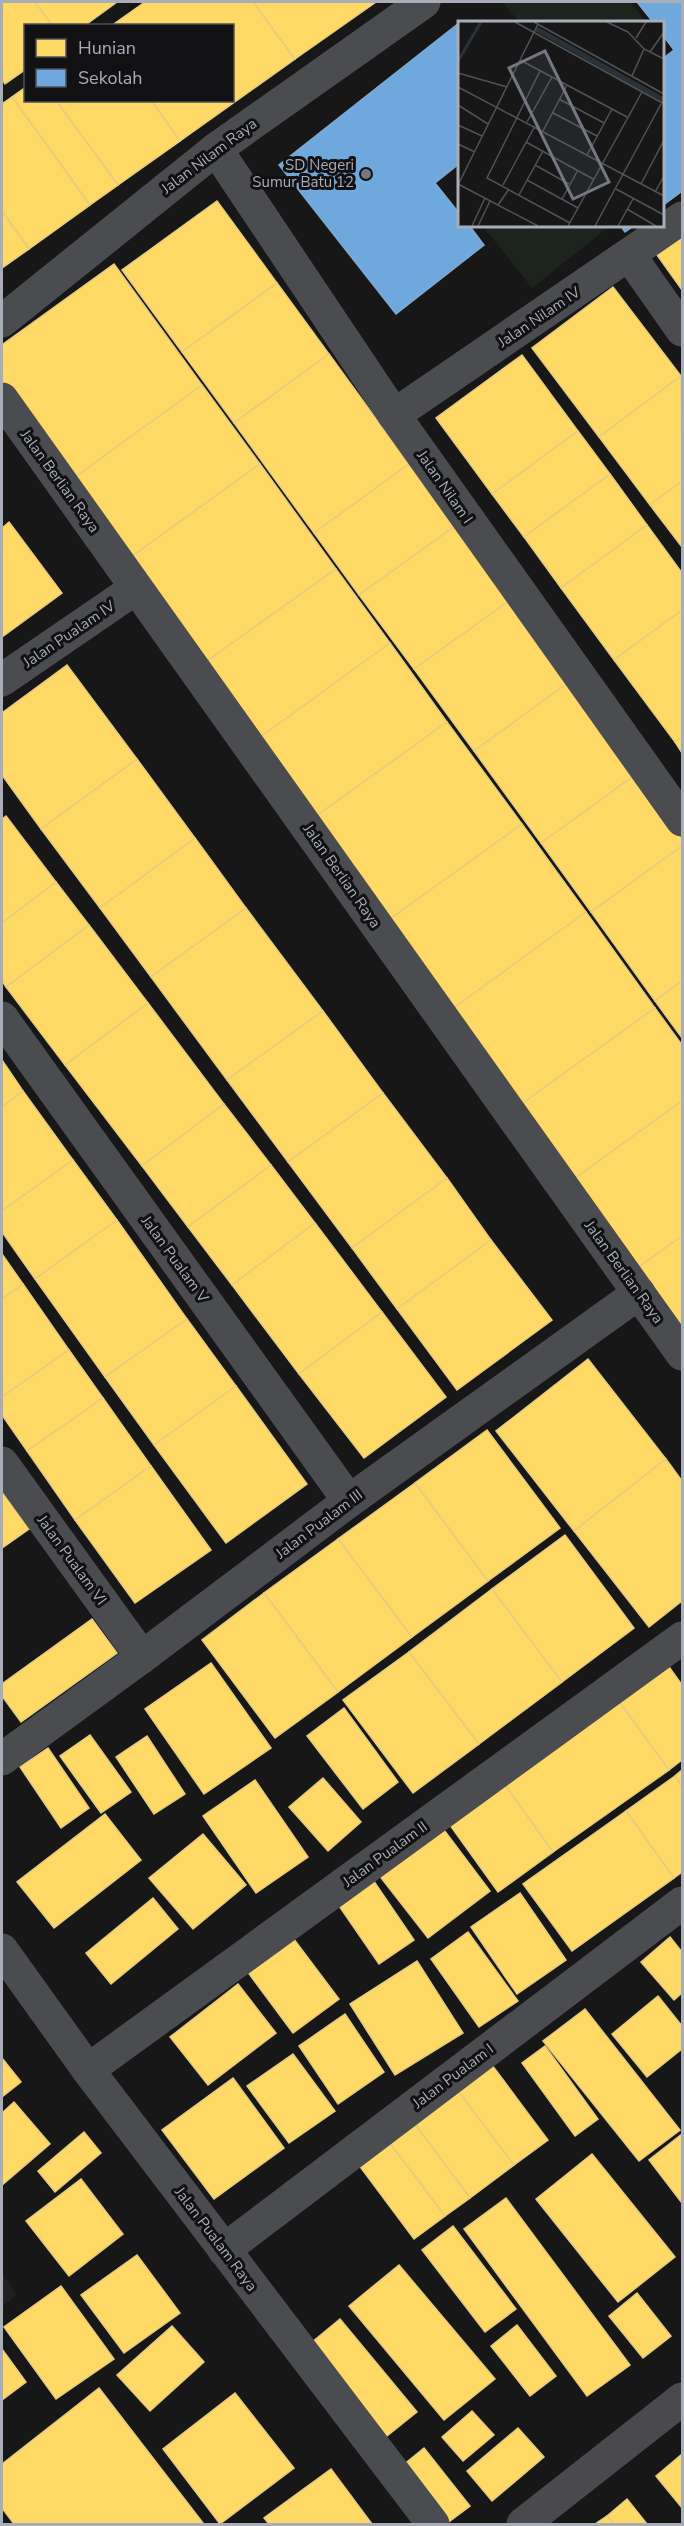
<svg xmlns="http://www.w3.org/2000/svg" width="684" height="2526" viewBox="0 0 684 2526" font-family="'Nunito Sans',sans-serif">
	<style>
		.built { fill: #212123 }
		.green { fill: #1d241e }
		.homes { fill: #ffd966; stroke: #e5cc7f; stroke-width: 1.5 }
		.schools { fill: #6fa8dc; stroke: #80aad1; stroke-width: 1.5 }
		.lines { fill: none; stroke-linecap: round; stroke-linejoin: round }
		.street { stroke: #4b4c50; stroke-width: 33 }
		.secondary { stroke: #4a4a4e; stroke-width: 33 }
		.poi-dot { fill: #757880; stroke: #111113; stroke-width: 2 }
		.labels { text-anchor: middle; stroke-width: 6; stroke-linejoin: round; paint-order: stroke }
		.street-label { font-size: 15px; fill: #a8adb8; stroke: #111113 }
		.poi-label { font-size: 15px; fill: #a8adb8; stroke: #111113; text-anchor: end }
		.inset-river { fill: none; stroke: #2a3239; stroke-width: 3 }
		.inset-road { fill: none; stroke: #515357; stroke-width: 1.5 }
		.view { fill: #757880; fill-opacity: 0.15; stroke: #757880; stroke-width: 3 }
		.inset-edge { fill: none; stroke: #a8adb8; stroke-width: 3 }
	</style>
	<rect width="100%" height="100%" fill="#171717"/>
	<path class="built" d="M 2,2273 L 17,2295 L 2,2306 L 2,2272 Z"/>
	<g class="green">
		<path d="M 508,2 L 630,2 L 646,22 L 519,22 L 504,4 Z"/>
		<path d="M 482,225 L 609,225 L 610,226 L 532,288 Z"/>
	</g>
	<g class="homes">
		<path d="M 2,2 L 35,2 L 53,26 L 26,26 L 26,69 L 5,84 L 2,79 Z"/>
		<path d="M 35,2 L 117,2 L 84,26 L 53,26 Z"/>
		<path d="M 145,2 L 253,2 L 295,59 L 180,141 L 151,100 L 232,100 L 232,26 L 111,26 Z"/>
		<path d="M 253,2 L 376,2 L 295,59 Z"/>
		<path d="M 26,87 L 26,100 L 56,100 L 118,185 L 90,205 L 12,97 Z"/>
		<path d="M 12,97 L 90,205 L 29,249 L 2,211 L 2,104 Z"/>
		<path d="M 56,100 L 151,100 L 180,141 L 118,185 Z"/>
		<path d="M 217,201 L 277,283 L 182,352 L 122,270 Z"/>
		<path d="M 2,211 L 29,249 L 2,268 Z"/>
		<path d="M 682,236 L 682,290 L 657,255 Z"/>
		<path d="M 114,264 L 202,385 L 67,483 L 2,393 L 2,345 Z"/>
		<path d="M 277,283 L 329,354 L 234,423 L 182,352 Z"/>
		<path d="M 613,287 L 681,376 L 599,437 L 532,348 Z"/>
		<path d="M 329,354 L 409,464 L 314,533 L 234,423 Z"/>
		<path d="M 522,355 L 578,431 L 492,494 L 436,418 Z"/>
		<path d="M 681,376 L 682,481 L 650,505 L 599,437 Z"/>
		<path d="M 202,385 L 260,464 L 124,562 L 67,483 Z"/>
		<path d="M 578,431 L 610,474 L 524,537 L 492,494 Z"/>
		<path d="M 260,464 L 336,569 L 200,666 L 124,562 Z"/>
		<path d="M 409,464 L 454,527 L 359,595 L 314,533 Z"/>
		<path d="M 610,474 L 647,525 L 561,588 L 524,537 Z"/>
		<path d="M 682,481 L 682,547 L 650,505 Z"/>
		<path d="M 9,522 L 62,593 L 2,637 L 2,528 Z"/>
		<path d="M 647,525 L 682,573 L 682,610 L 614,660 L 561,588 Z"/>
		<path d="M 454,527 L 509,601 L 414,669 L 359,595 Z"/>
		<path d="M 336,569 L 390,643 L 255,741 L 200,666 Z"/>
		<path d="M 509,601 L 568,683 L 474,751 L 414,669 Z"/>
		<path d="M 682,610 L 682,737 L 675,742 L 614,660 Z"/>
		<path d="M 390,643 L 447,722 L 312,819 L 255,741 Z"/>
		<path d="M 67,665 L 137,759 L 41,829 L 2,775 L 2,713 Z"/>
		<path d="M 568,683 L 635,775 L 541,843 L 474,751 Z"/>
		<path d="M 447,722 L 522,824 L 386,922 L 312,819 Z"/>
		<path d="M 682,737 L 682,753 L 675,742 Z"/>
		<path d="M 137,759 L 195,838 L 100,908 L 41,829 Z"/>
		<path d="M 635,775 L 682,839 L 682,846 L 591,912 L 541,843 Z"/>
		<path d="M 6,816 L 56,882 L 2,923 L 2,819 Z"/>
		<path d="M 522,824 L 586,912 L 451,1010 L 386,922 Z"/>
		<path d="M 195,838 L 246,908 L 151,977 L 100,908 Z"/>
		<path d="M 682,846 L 682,981 L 655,1001 L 591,912 Z"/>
		<path d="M 56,882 L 89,925 L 6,987 L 2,981 L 2,923 Z"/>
		<path d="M 246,908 L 323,1011 L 227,1080 L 151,977 Z"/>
		<path d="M 586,912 L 655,1008 L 520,1105 L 451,1010 Z"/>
		<path d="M 89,925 L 148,1003 L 65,1065 L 6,987 Z"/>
		<path d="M 682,981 L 682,1038 L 655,1001 Z"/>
		<path d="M 148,1003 L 224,1104 L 142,1166 L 65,1065 Z"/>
		<path d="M 655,1008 L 682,1045 L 682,1101 L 574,1179 L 520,1105 Z"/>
		<path d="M 323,1011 L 383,1093 L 288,1162 L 227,1080 Z"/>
		<path d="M 2,1060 L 23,1091 L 2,1107 Z"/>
		<path d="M 23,1091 L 73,1160 L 2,1211 L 2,1107 Z"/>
		<path d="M 383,1093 L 447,1178 L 352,1248 L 288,1162 Z"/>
		<path d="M 682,1101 L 682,1236 L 639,1267 L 574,1179 Z"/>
		<path d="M 224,1104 L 271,1165 L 188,1227 L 142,1166 Z"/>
		<path d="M 73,1160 L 117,1220 L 35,1279 L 2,1232 L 2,1211 Z"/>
		<path d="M 271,1165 L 315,1223 L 232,1285 L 188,1227 Z"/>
		<path d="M 447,1178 L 491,1240 L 397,1309 L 352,1248 Z"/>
		<path d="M 117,1220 L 187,1319 L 105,1377 L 35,1279 Z"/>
		<path d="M 315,1223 L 382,1312 L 299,1374 L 232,1285 Z"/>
		<path d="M 682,1236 L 682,1328 L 639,1267 Z"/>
		<path d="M 491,1240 L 552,1320 L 457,1390 L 397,1309 Z"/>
		<path d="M 2,1254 L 23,1284 L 2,1299 Z"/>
		<path d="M 23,1284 L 69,1350 L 2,1397 L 2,1299 Z"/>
		<path d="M 382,1312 L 446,1397 L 364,1458 L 299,1374 Z"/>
		<path d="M 187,1319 L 236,1386 L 154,1445 L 105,1377 Z"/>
		<path d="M 69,1350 L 103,1398 L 27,1451 L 2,1415 L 2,1397 Z"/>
		<path d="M 588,1359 L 666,1459 L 574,1531 L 496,1431 Z"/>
		<path d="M 236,1386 L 307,1484 L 226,1543 L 154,1445 Z"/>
		<path d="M 103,1398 L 151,1466 L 75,1520 L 27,1451 Z"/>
		<path d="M 487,1430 L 560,1528 L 488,1581 L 415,1483 Z"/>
		<path d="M 666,1459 L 682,1481 L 682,1601 L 649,1627 L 574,1531 Z"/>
		<path d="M 151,1466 L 211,1550 L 135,1603 L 75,1520 Z"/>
		<path d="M 415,1483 L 488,1581 L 412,1637 L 338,1539 Z"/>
		<path d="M 2,1491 L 29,1529 L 2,1548 Z"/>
		<path d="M 565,1535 L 634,1628 L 562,1682 L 492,1589 Z"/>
		<path d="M 338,1539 L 412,1637 L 338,1692 L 264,1593 Z"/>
		<path d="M 492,1589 L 562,1682 L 479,1744 L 409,1652 Z"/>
		<path d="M 264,1593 L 338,1692 L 275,1738 L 202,1640 Z"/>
		<path d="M 92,1619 L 117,1653 L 21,1722 L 2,1696 L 2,1684 Z"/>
		<path d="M 409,1652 L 479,1744 L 413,1793 L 343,1700 Z"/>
		<path d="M 211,1663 L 271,1748 L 204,1794 L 145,1709 Z"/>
		<path d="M 667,1664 L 682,1685 L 682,1760 L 669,1770 L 618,1700 Z"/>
		<path d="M 618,1700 L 669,1770 L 553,1852 L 502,1781 Z"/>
		<path d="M 344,1708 L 398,1782 L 363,1809 L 307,1736 Z"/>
		<path d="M 90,1735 L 131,1792 L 101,1813 L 60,1756 Z"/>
		<path d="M 147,1736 L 185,1794 L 154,1814 L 116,1757 Z"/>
		<path d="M 48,1748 L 89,1808 L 61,1828 L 20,1767 Z"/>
		<path d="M 682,1770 L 682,1787 L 675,1776 Z"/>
		<path d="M 675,1776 L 682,1787 L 682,1872 L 674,1878 L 626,1811 Z"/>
		<path d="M 323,1778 L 361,1822 L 328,1851 L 289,1807 Z"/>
		<path d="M 255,1780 L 308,1857 L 256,1893 L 203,1816 Z"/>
		<path d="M 502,1781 L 553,1852 L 498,1892 L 447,1821 Z"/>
		<path d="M 626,1811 L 674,1878 L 572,1951 L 523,1884 Z"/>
		<path d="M 105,1814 L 141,1860 L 54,1928 L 17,1882 Z"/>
		<path d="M 441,1826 L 490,1891 L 428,1938 L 378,1874 Z"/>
		<path d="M 203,1834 L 246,1885 L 193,1929 L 149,1878 Z"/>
		<path d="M 373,1880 L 414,1940 L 379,1964 L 337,1903 Z"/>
		<path d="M 520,1893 L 566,1960 L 517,1994 L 471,1927 Z"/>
		<path d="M 153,1898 L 178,1929 L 111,1984 L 86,1953 Z"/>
		<path d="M 468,1932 L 518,2001 L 479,2027 L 431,1959 Z"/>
		<path d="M 290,1934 L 339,1999 L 293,2033 L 244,1967 Z"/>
		<path d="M 670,1937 L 682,1952 L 682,1993 L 674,2000 L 641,1962 Z"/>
		<path d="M 417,1961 L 463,2033 L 395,2075 L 350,2004 Z"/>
		<path d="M 238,1984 L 276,2033 L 208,2085 L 170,2037 Z"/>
		<path d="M 658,1996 L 682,2026 L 682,2049 L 647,2077 L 612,2034 Z"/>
		<path d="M 585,2009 L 680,2130 L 639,2161 L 543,2041 Z"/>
		<path d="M 345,2014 L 384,2072 L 338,2104 L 299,2046 Z"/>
		<path d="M 545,2046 L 598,2119 L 575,2136 L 522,2063 Z"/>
		<path d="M 293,2054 L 335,2111 L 289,2143 L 247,2086 Z"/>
		<path d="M 2,2058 L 21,2082 L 2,2097 Z"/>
		<path d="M 492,2065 L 548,2140 L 514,2165 L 458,2091 Z"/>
		<path d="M 233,2078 L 284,2148 L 214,2199 L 162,2130 Z"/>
		<path d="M 458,2091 L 514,2165 L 470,2198 L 414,2123 Z"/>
		<path d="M 14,2102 L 50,2144 L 2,2185 L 2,2113 Z"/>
		<path d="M 414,2123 L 470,2198 L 445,2216 L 389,2142 Z"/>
		<path d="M 84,2132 L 101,2153 L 55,2192 L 38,2171 Z"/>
		<path d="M 682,2134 L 682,2203 L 649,2160 Z"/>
		<path d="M 389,2142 L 445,2216 L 414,2239 L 358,2164 Z"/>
		<path d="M 592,2154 L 675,2257 L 618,2302 L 536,2199 Z"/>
		<path d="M 81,2179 L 123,2234 L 69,2276 L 26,2221 Z"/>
		<path d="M 506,2198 L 630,2365 L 587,2396 L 464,2229 Z"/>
		<path d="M 453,2226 L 516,2309 L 485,2332 L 422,2250 Z"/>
		<path d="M 137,2255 L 180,2313 L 124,2353 L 81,2295 Z"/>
		<path d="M 399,2265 L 495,2379 L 444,2420 L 349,2306 Z"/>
		<path d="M 61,2286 L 114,2359 L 56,2399 L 4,2327 Z"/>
		<path d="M 637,2293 L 671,2336 L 643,2358 L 609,2316 Z"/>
		<path d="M 340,2319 L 417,2412 L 382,2440 L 306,2347 Z"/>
		<path d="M 517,2325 L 556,2376 L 530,2396 L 491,2346 Z"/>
		<path d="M 172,2326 L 204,2362 L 150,2411 L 117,2375 Z"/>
		<path d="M 2,2349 L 26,2382 L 2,2400 Z"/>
		<path d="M 99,2388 L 203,2523 L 201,2524 L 14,2524 L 2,2508 L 2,2464 Z"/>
		<path d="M 235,2393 L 294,2468 L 220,2524 L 163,2449 Z"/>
		<path d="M 472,2411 L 494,2435 L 463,2461 L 442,2437 Z"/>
		<path d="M 518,2428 L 544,2457 L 492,2501 L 467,2471 Z"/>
		<path d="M 424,2448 L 470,2506 L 446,2524 L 397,2470 Z"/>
		<path d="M 681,2455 L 682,2457 L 682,2508 L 656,2476 Z"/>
		<path d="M 331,2469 L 372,2524 L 269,2524 L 264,2518 Z"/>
		<path d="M 627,2499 L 647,2524 L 614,2524 L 607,2516 Z"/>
		<path d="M 607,2516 L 614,2524 L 595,2524 Z"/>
	</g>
	<g class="schools">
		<path d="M 637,2 L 682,2 L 682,191 L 662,206 L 662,59 L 674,50 L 662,34 L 662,22 L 653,22 Z"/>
		<path d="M 459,23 L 459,164 L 435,183 L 459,213 L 459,225 L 469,225 L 484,245 L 396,314 L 279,165 Z"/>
		<path d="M 620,225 L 635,225 L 625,232 Z"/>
	</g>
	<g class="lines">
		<g class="street">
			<path d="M 216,149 L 394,415 L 682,820"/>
			<path d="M 630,256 L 682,330"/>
			<path d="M 2,321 L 216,149 L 424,2"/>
			<path d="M 2,399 L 682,1354"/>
			<path d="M 394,415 L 682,218"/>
			<path d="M 2,680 L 136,588"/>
			<path d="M 2,1018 L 349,1501"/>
			<path d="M 2,1463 L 142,1657"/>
			<path d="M 2,1759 L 142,1657 L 349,1501 L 639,1293"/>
			<path d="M 2,1950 L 88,2070 L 433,2524"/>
			<path d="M 88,2070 L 682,1638"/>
			<path d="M 224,2250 L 682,1903"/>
		</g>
		<path class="secondary" d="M 523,2524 L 682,2399"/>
	</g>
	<circle class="poi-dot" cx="366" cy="174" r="6"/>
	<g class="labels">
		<g class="street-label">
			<text transform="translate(209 156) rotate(-37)" y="5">Jalan Nilam Raya</text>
			<text transform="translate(539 317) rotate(-34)" y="5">Jalan Nilam IV</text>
			<text transform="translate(60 481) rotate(54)" y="5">Jalan Berlian Raya</text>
			<text transform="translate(445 487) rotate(55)" y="5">Jalan Nilam I</text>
			<text transform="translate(69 634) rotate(-34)" y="5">Jalan Pualam IV</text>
			<text transform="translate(342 876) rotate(55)" y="5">Jalan Berlian Raya</text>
			<text transform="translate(175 1259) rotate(54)" y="5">Jalan Pualam V</text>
			<text transform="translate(624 1272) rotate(54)" y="5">Jalan Berlian Raya</text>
			<text transform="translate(319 1524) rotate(-37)" y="5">Jalan Pualam III</text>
			<text transform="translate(72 1560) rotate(54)" y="5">Jalan Pualam VI</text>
			<text transform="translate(385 1854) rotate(-36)" y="5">Jalan Pualam II</text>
			<text transform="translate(453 2076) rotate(-37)" y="5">Jalan Pualam I</text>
			<text transform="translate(216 2239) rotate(53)" y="5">Jalan Pualam Raya</text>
		</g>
		<g class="poi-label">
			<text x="354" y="170">SD Negeri<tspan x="354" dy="17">Sumur Batu 12</tspan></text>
		</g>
	</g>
	<g transform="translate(458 21)">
		<rect width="206" height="206" fill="#171717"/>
		<path d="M 80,6 L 205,76 L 205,82 L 77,10 Z" fill="#2a3239"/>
		<path class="inset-river" d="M 0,40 L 23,1"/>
		<path class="inset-road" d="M 57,1 L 206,83M 76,1 L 206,73M 149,1 L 170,11 L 186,28 L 206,38M 178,17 L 188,1M 192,31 L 206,11M 62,39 L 169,96M 82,50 L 29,157 L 112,202M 0,52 L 49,66M 174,55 L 186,28M 0,66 L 206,175M 101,78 L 146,102M 0,84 L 30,103M 95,92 L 139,115M 69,101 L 94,56M 0,104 L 24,115M 85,110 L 109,64M 68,121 L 135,158M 0,123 L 17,131M 129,134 L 154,88M 77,144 L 111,163M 69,159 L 120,187M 0,163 L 80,205M 183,163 L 206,119M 0,164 L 80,3M 45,164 L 77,105M 158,168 L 206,194M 197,171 L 206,155M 61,174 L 85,130M 104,178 L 120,149M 40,184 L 51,168M 169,188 L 198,205M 14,205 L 27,177M 20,205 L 32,180M 110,205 L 184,71M 137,205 L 203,83M 160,205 L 175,178"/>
		<path class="view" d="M 87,30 L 151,161 L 115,178 L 51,47 Z"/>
		<rect width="206" height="206" class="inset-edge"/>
	</g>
	<rect width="684" height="2526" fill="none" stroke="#a8adb8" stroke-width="6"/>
	<rect x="24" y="24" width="210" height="78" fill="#111113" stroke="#4d4f55" stroke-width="1.5"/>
	<rect x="36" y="39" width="30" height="18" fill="#ffd966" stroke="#4d4f55" stroke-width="1.5"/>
	<text x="78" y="54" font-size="18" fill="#a8adb8">Hunian</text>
	<rect x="36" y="69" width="30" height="18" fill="#6fa8dc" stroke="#4d4f55" stroke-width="1.5"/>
	<text x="78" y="84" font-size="18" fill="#a8adb8">Sekolah</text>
</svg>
